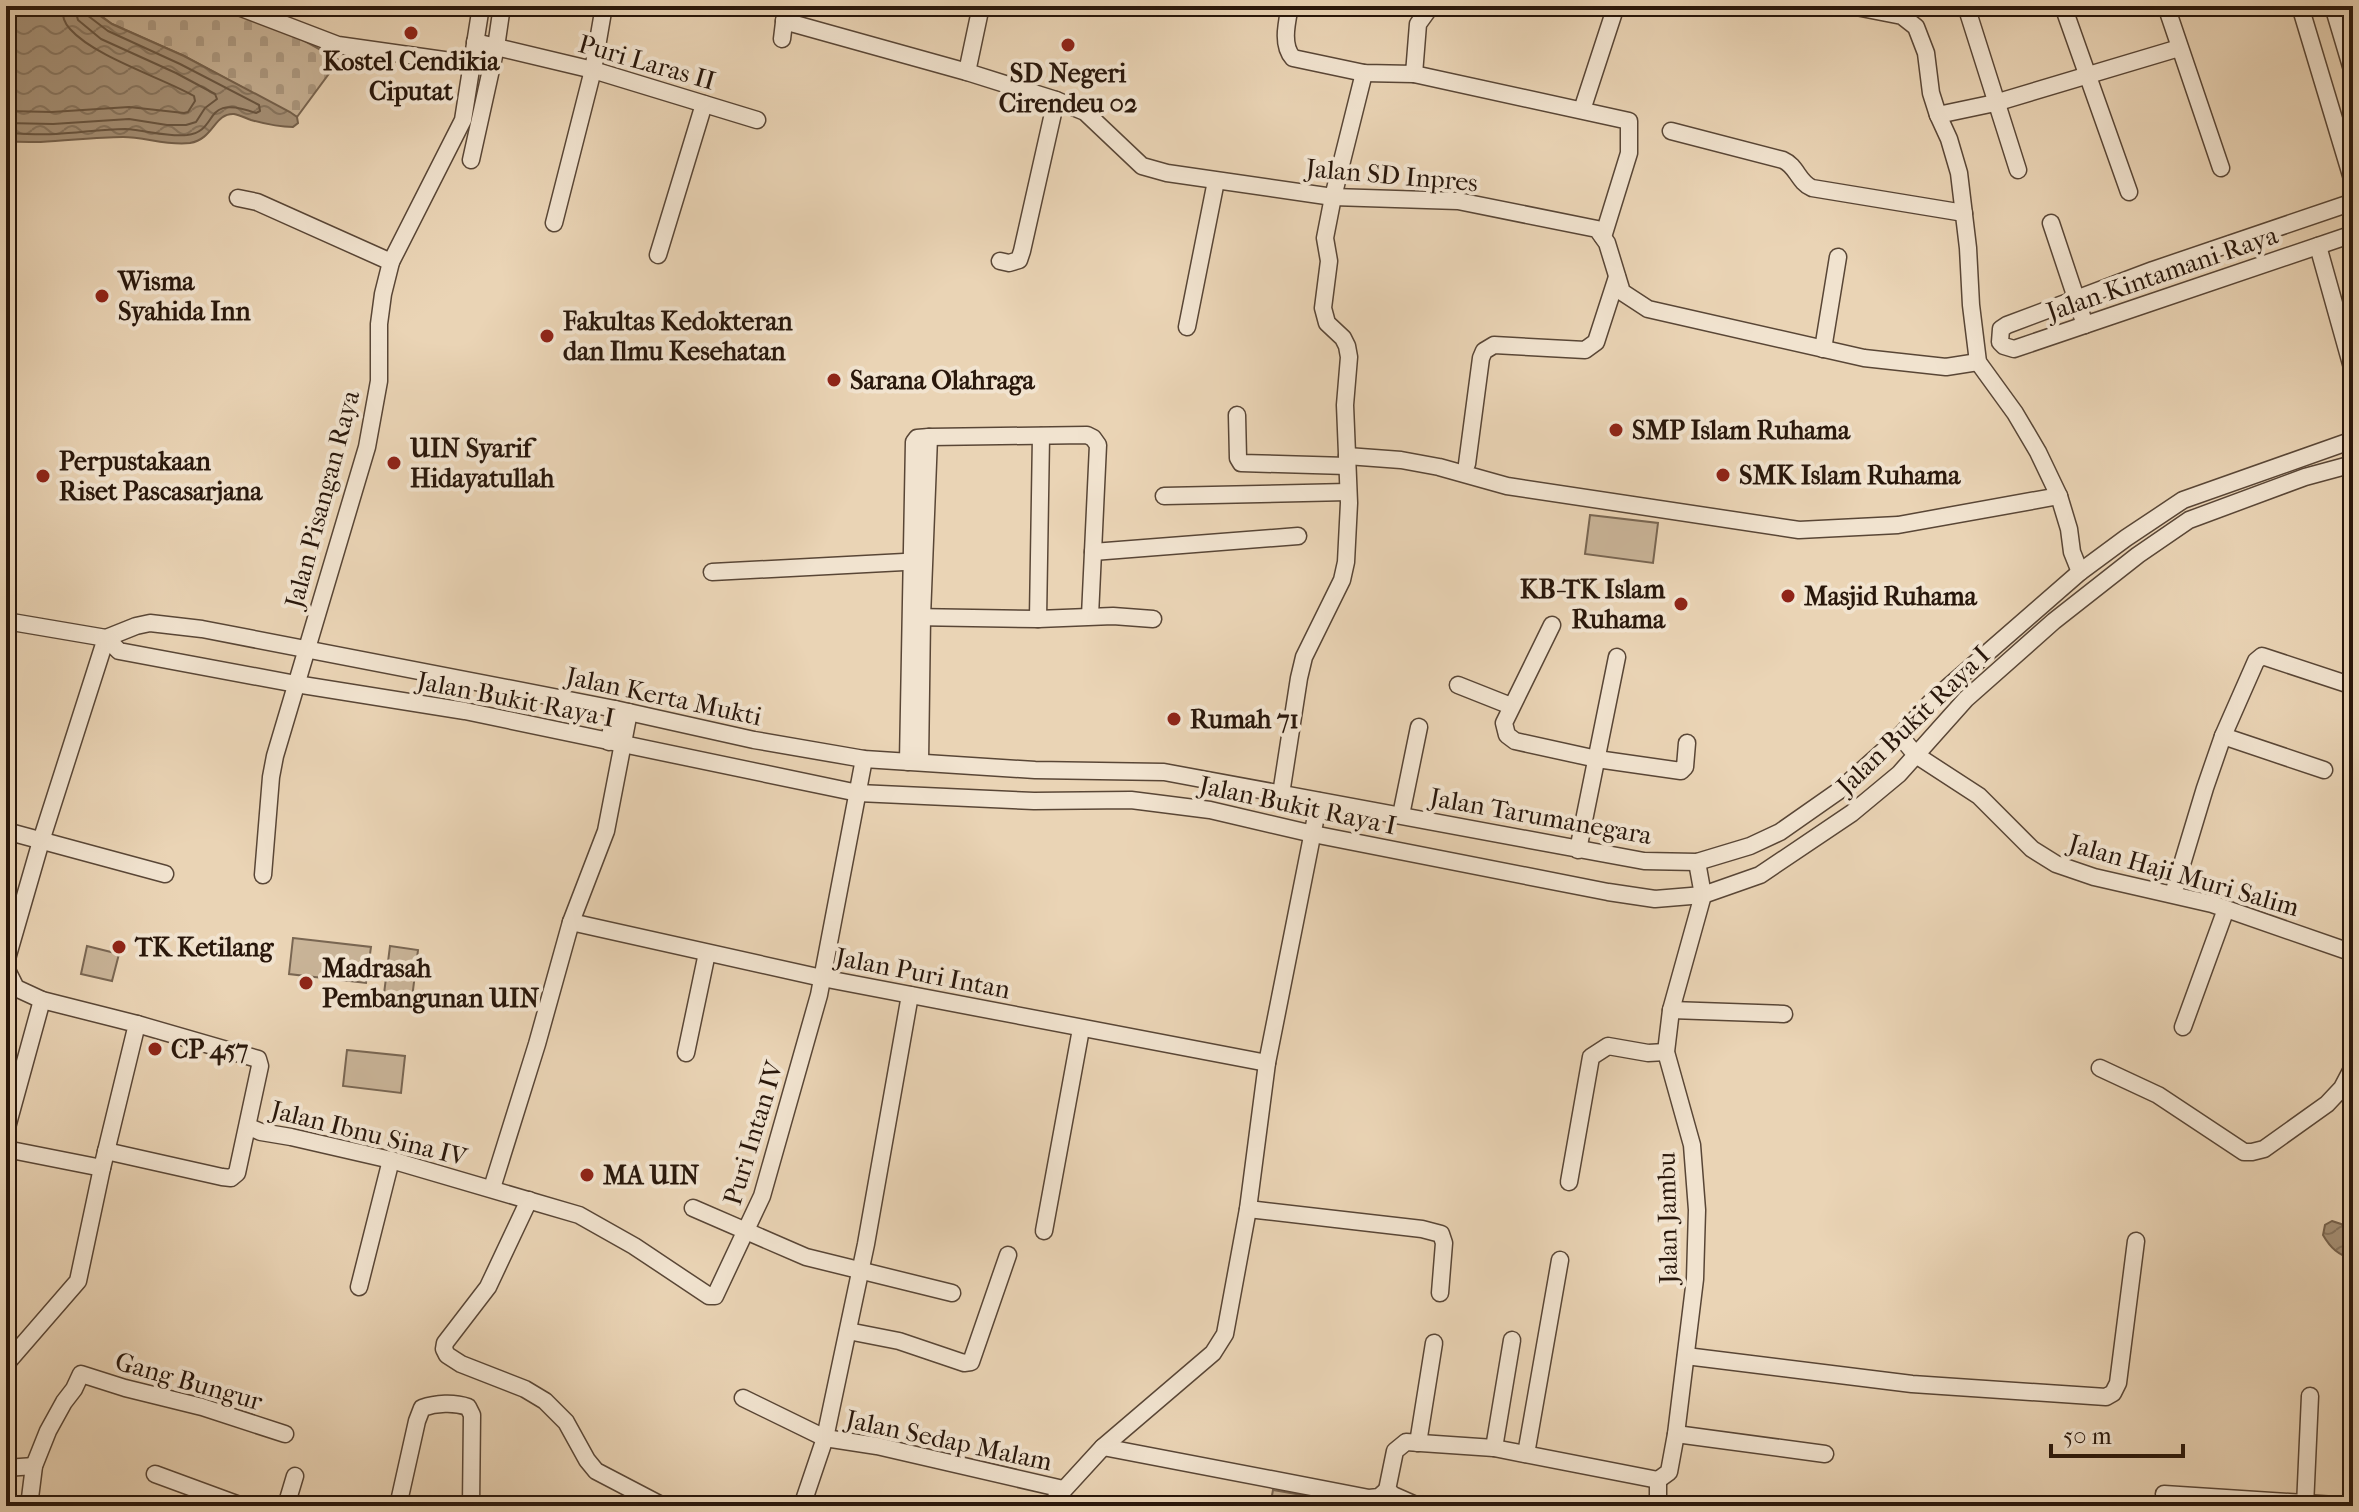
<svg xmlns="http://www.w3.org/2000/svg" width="2359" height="1512" viewBox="0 0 2359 1512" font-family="'IM FELL French Canon',serif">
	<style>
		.green { fill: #c9b498; stroke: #796652; stroke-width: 2 }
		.cemetery { fill: url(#cemetery-stones); stroke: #796652; stroke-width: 2 }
		.water { fill: url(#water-waves); stroke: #75624e; stroke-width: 2 }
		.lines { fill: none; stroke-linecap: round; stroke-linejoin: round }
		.shore { stroke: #685643; stroke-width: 2 }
		.minor-casing { stroke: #594636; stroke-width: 19 }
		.minor { stroke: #f1e3cf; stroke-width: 16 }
		.poi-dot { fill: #8f2418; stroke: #f1e3cf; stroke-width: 3 }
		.labels { text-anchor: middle; stroke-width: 8; stroke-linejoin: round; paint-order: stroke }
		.poi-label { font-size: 26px; font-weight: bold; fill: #29170b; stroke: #f1e3cf; text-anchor: start }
		.street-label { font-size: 26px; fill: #29170b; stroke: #f1e3cf }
	</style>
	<defs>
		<pattern id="cemetery-stones" width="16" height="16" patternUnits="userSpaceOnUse" patternTransform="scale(2)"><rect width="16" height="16" fill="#c9b498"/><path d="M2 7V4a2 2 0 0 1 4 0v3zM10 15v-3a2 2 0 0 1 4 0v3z" fill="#ad9a82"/></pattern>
		<pattern id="water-waves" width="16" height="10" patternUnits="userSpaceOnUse" patternTransform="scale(2)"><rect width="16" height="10" fill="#a8947b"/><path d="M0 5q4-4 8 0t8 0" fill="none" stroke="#897863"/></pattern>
	</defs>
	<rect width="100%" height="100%" fill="#ead4b5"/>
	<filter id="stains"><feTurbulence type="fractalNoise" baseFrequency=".0025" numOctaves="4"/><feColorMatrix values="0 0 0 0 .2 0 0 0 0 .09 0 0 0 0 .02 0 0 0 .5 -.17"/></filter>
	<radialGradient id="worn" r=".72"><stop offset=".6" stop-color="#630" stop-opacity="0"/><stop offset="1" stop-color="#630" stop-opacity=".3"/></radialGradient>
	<g class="green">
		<path d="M 1590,515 L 1658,523 L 1653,563 L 1585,554 Z"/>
		<path d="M 293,938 L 371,947 L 366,983 L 289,974 Z"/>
		<path d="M 87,946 L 119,954 L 112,981 L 81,974 Z"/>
		<path d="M 390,946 L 418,950 L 412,998 L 384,994 Z"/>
		<path d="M 347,1050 L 405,1056 L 401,1093 L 343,1086 Z"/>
		<path d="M 1273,1490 L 1366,1506 L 1270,1506 Z"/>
	</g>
	<path class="cemetery" d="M 93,6 L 290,6 L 290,33 L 339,60 L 297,117 L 184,56 L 112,24 L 92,9 Z"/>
	<g class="water">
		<path d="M 6,6 L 86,6 L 112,24 L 184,56 L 290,112 L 297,117 L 298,123 L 293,127 C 279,127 265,124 251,120 C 245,118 240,115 234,114 C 214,113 214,139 190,143 C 167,146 145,137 123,137 C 83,137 45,145 6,141 Z"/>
		<path d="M 2332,1221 L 2341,1224 L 2353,1233 L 2353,1260 C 2338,1254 2331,1249 2323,1235 L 2325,1225 Z"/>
	</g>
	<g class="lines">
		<g class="shore">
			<path d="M 6,111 L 52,112 L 129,107 L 184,113 L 188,112 L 195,101 L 194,96 C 160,77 95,57 70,29 C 64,23 62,15 62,6"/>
			<path d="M 6,123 L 53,124 L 129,119 L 167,125 L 186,125 L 196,122 L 205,108 L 217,99 L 215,94 L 176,73 L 101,39 L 78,20 L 74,6"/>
			<path d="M 6,133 C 23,134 39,135 56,134 C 79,133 102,129 125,129 C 146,130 166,137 187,135 C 221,131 200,93 256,113 L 260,111 L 259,105 L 180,64 L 108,31 L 87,15 L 84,6"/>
		</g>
		<g class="minor-casing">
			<g id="minor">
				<path d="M 236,6 L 338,45 L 472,64"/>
				<path d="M 1290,6 C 1287,22 1281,45 1293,58 L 1364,73 L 1414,74 L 1418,24 L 1431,6"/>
				<path d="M 1851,6 L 1902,16 L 1916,27 L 1926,53 L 1931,93 L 1938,115 L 1949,139 L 1959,173 L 1968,248 L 1971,305 L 1978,362 L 2015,413 L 2038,452 L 2059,496 L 2069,529 L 2072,552 L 2080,572"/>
				<path d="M 1966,6 L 2018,170"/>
				<path d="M 2063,6 L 2129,192"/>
				<path d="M 2166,6 L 2221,168"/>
				<path d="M 2300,6 L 2353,182"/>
				<path d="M 2333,6 L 2353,73"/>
				<path d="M 784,21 L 967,72 L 1056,100 L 1085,112 L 1142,166 L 1167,173 L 1333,197 L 1458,201 L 1597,229 L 1607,243 L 1622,292 L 1648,309 L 1864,358 L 1946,367 L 1978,362"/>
				<path d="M 782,39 L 786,6"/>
				<path d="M 475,42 L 593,70 L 757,120"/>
				<path d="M 967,72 L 981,6"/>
				<path d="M 1414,74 L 1629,121 L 1629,153 L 1603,237"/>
				<path d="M 1582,110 L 1616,6"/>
				<path d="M 1938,115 L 1995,103 L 2179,48"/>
				<path d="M 1671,131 L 1783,160 C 1797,166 1798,182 1812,188 L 1964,213"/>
				<path d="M 471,160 L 496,47 L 502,6"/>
				<path d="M 238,198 L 257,202 L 391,262"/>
				<path d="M 2353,202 L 2153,270 L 2007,325 L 2001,329 L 2000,342 L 2004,346 L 2014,349 L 2353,234"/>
				<path d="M 554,223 L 593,70 L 604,6"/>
				<path d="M 2051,223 L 2085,325"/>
				<path d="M 2318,246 L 2353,371"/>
				<path d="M 658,255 L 704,104"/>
				<path d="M 1000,261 L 1009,263 L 1019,260 L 1022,251 L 1056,100"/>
				<path d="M 1187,327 L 1216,181"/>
				<path d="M 1823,349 L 1838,257"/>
				<path d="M 1237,415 L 1238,458 L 1241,463 L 1347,466"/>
				<path d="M 929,437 L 1087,435 L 1093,438 L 1098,445 L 1090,616"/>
				<path d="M 1347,456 L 1401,460 L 1439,467 L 1507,486 L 1799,530 L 1898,525 L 2059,496"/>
				<path d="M 1467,464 L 1481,358 L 1484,351 L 1494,345 L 1585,350 L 1596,342 L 1617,277"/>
				<path d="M 1164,496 L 1348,492"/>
				<path d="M 1093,552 L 1298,536"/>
				<path d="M 712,572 L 923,561"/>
				<path d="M 912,617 L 1038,619 L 1113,616 L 1153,619"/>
				<path d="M 1038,619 L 1041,436"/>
				<path d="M 6,621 L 106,638 L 136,626 L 150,623 L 202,629 L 615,709 L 754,740 L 864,759 L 1035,770 L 1164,772 L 1644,861 L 1697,862 L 1750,846 L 1780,832 L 1840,790 L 1900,736 L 1932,701 L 2080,572 L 2126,538 L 2183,500 L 2353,440"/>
				<path d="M 1552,625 L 1504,723 L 1507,735 L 1515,741 L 1597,759 L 1681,771 L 1685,767 L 1687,743"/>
				<path d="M 1458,685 L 1511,706"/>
				<path d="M 1900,736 L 1916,755 L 1979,796 L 2032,849 L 2056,864 L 2094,877 L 2212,904 L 2353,953"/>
				<path d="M 2223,736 L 2324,770"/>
				<path d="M 609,742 L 615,709"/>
				<path d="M 908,762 L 914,442 L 917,438 L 929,437 L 922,617 L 920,762"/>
				<path d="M 1281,794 L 1299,678 L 1304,657 L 1342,580 L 1346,562 L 1349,503 L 1345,405 L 1349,357 L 1347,346 L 1343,338 L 1327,323 L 1323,308 L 1329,261 L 1325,238 L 1333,197 L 1364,73"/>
				<path d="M 1401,815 L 1419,727"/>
				<path d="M 6,831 L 165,874"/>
				<path d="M 1578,850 L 1617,657"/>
				<path d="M 263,875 L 271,777 L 275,756 L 367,447 L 379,381 L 379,324 L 383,294 L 391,262 L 463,120 L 481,6"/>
				<path d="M 2173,894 L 2205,788 L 2223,736 L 2256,661 L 2262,656 L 2353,686"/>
				<path d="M 571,922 L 822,978 L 1267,1063"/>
				<path d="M 6,962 L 41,841 L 106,638 L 119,651 L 296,684 L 465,711 L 858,793 L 1034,801 L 1131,800 L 1210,810 L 1313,834 L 1608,892 L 1655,899 L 1703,895 L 1760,875 L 1852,813 L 1899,774 L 1966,699 L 2054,621 L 2138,555 L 2189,520 L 2305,477 L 2353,464"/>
				<path d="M 6,968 L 16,988 L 42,1000 L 137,1024 L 102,1168 L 78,1281 L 6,1364"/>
				<path d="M 1671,1010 L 1784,1014"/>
				<path d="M 2183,1027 L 2226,909"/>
				<path d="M 686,1053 L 707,953"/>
				<path d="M 2100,1068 L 2158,1095 L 2244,1152 L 2252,1152 L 2264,1149 L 2327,1104 L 2342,1088 L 2353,1067"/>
				<path d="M 249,1127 L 261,1132 L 291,1137 L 391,1160 L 579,1215 L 634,1246 L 709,1296 L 715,1296 L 762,1196 L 819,995 L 864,759"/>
				<path d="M 6,1131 L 42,1000"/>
				<path d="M 6,1149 L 102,1168"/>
				<path d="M 106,1151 L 222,1177 L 231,1178 L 237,1173 L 260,1066 L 258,1059 L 137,1024"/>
				<path d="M 1569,1182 L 1591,1057 L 1608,1046 L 1648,1053 L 1666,1052"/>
				<path d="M 492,1188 L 537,1044 L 571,922 L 606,831 L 629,712"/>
				<path d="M 529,1200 L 488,1287 L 445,1343 L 444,1349 L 447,1355 L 461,1364 L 525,1389 L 545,1401 L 566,1422 L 587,1460 L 596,1471 L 663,1506"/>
				<path d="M 693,1208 L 806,1257 L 952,1293"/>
				<path d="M 1248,1209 L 1422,1229 L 1441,1234 L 1444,1243 L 1440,1293"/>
				<path d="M 1044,1231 L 1081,1029"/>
				<path d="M 359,1287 L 391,1160"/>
				<path d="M 848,1331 L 899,1341 L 964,1363 L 971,1362 L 1008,1255"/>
				<path d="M 1686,1356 L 1912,1384 L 2106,1397 L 2113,1393 L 2118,1383 L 2136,1241"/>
				<path d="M 743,1398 L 825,1438 L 877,1446 L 1063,1489"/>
				<path d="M 1676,1434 L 1825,1454"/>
				<path d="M 1418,1443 L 1434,1343"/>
				<path d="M 1103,1447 L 1369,1498 L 1379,1497 L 1387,1490"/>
				<path d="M 1494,1448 L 1512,1340"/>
				<path d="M 1526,1454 L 1560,1260"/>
				<path d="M 6,1468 L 34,1466"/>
				<path d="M 155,1474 L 242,1506"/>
				<path d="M 1658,1480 L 1669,1472 L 1676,1434 L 1695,1279 L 1697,1210 L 1692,1145 L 1666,1052 L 1671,1010 L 1703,895 L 1697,862"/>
				<path d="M 1387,1490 L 1395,1451 L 1406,1442 L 1494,1448 L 1658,1480"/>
				<path d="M 1387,1490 L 1393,1495 L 1418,1506"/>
				<path d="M 2164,1494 L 2351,1506"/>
				<path d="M 29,1506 L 34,1466 L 48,1431 L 64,1402 L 74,1389 L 81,1374 L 125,1388 L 202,1407 L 285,1434"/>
				<path d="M 286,1506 L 295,1476"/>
				<path d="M 398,1506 L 417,1421 L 422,1408 C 436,1403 454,1402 468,1407 L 472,1415 L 471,1506"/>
				<path d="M 802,1506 L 825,1438 L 866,1244 L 910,995"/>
				<path d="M 1049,1506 L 1103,1447 L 1213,1353 L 1225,1334 L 1248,1209 L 1267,1063 L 1319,801"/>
				<path d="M 1658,1506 L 1658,1480"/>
				<path d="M 2305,1506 L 2310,1396"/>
			</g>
		</g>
		<use href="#minor" class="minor"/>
	</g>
	<g class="poi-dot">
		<circle cx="411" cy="33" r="8"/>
		<circle cx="1068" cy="45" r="8"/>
		<circle cx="102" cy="296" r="8"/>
		<circle cx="547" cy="336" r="8"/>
		<circle cx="834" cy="380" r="8"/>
		<circle cx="1616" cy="430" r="8"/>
		<circle cx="394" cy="463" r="8"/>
		<circle cx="1723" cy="475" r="8"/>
		<circle cx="43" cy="476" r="8"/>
		<circle cx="1788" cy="596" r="8"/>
		<circle cx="1681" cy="604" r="8"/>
		<circle cx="1174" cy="719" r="8"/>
		<circle cx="119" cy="947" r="8"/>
		<circle cx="306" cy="983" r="8"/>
		<circle cx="155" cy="1049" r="8"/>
		<circle cx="587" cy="1175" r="8"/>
	</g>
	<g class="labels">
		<g class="poi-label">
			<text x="411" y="70" text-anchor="middle">Kostel Cendikia<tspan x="411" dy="30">Ciputat</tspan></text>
			<text x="1068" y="82" text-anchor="middle">SD Negeri<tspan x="1068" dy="30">Cirendeu 02</tspan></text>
			<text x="118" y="290">Wisma<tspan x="118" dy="30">Syahida Inn</tspan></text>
			<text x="563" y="330">Fakultas Kedokteran<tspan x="563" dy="30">dan Ilmu Kesehatan</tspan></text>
			<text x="850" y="389">Sarana Olahraga</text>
			<text x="1632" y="439">SMP Islam Ruhama</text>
			<text x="410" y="457">UIN Syarif<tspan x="410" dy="30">Hidayatullah</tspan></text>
			<text x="59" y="470">Perpustakaan<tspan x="59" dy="30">Riset Pascasarjana</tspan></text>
			<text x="1739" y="484">SMK Islam Ruhama</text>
			<text x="1665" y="598" text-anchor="end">KB-TK Islam<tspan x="1665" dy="30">Ruhama</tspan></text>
			<text x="1804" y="605">Masjid Ruhama</text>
			<text x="1190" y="728">Rumah 71</text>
			<text x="135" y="956">TK Ketilang</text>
			<text x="322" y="977">Madrasah<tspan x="322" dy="30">Pembangunan UIN</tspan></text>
			<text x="171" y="1058">CP 457</text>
			<text x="603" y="1184">MA UIN</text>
		</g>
		<g class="street-label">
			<text transform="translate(647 62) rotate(16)" y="9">Puri Laras II</text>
			<text transform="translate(1392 175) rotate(5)" y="9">Jalan SD Inpres</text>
			<text transform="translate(2162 273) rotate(-19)" y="9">Jalan Kintamani Raya</text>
			<text transform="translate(322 499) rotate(-75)" y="9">Jalan Pisangan Raya</text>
			<text transform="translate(664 696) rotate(12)" y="9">Jalan Kerta Mukti</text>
			<text transform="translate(516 699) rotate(11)" y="9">Jalan Bukit Raya I</text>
			<text transform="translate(1913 720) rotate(-44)" y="9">Jalan Bukit Raya I</text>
			<text transform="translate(1298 805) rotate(12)" y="9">Jalan Bukit Raya I</text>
			<text transform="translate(1541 816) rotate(10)" y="9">Jalan Tarumanegara</text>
			<text transform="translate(2184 875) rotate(16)" y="9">Jalan Haji Muri Salim</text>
			<text transform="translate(923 973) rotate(11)" y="9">Jalan Puri Intan</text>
			<text transform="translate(369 1133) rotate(14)" y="9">Jalan Ibnu Sina IV</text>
			<text transform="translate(753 1133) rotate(-73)" y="9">Puri Intan IV</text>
			<text transform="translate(1667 1218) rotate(-91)" y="9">Jalan Jambu</text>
			<text transform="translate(189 1381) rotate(16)" y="9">Gang Bungur</text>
			<text transform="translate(949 1440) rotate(12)" y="9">Jalan Sedap Malam</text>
		</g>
	</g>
	<rect width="2359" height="1512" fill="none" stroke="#ead4b5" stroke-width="32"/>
	<rect x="8" y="8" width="2343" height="1496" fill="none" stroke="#29170b" stroke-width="4"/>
	<rect x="16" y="16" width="2327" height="1480" fill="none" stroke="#29170b" stroke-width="2"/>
	<path d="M2051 1444v12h132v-12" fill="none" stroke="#29170b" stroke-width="4"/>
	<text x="2063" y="1444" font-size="24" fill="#29170b" stroke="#f1e3cf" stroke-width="6" paint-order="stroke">50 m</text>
	<rect width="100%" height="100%" filter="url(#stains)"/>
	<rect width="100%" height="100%" fill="url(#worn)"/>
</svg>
